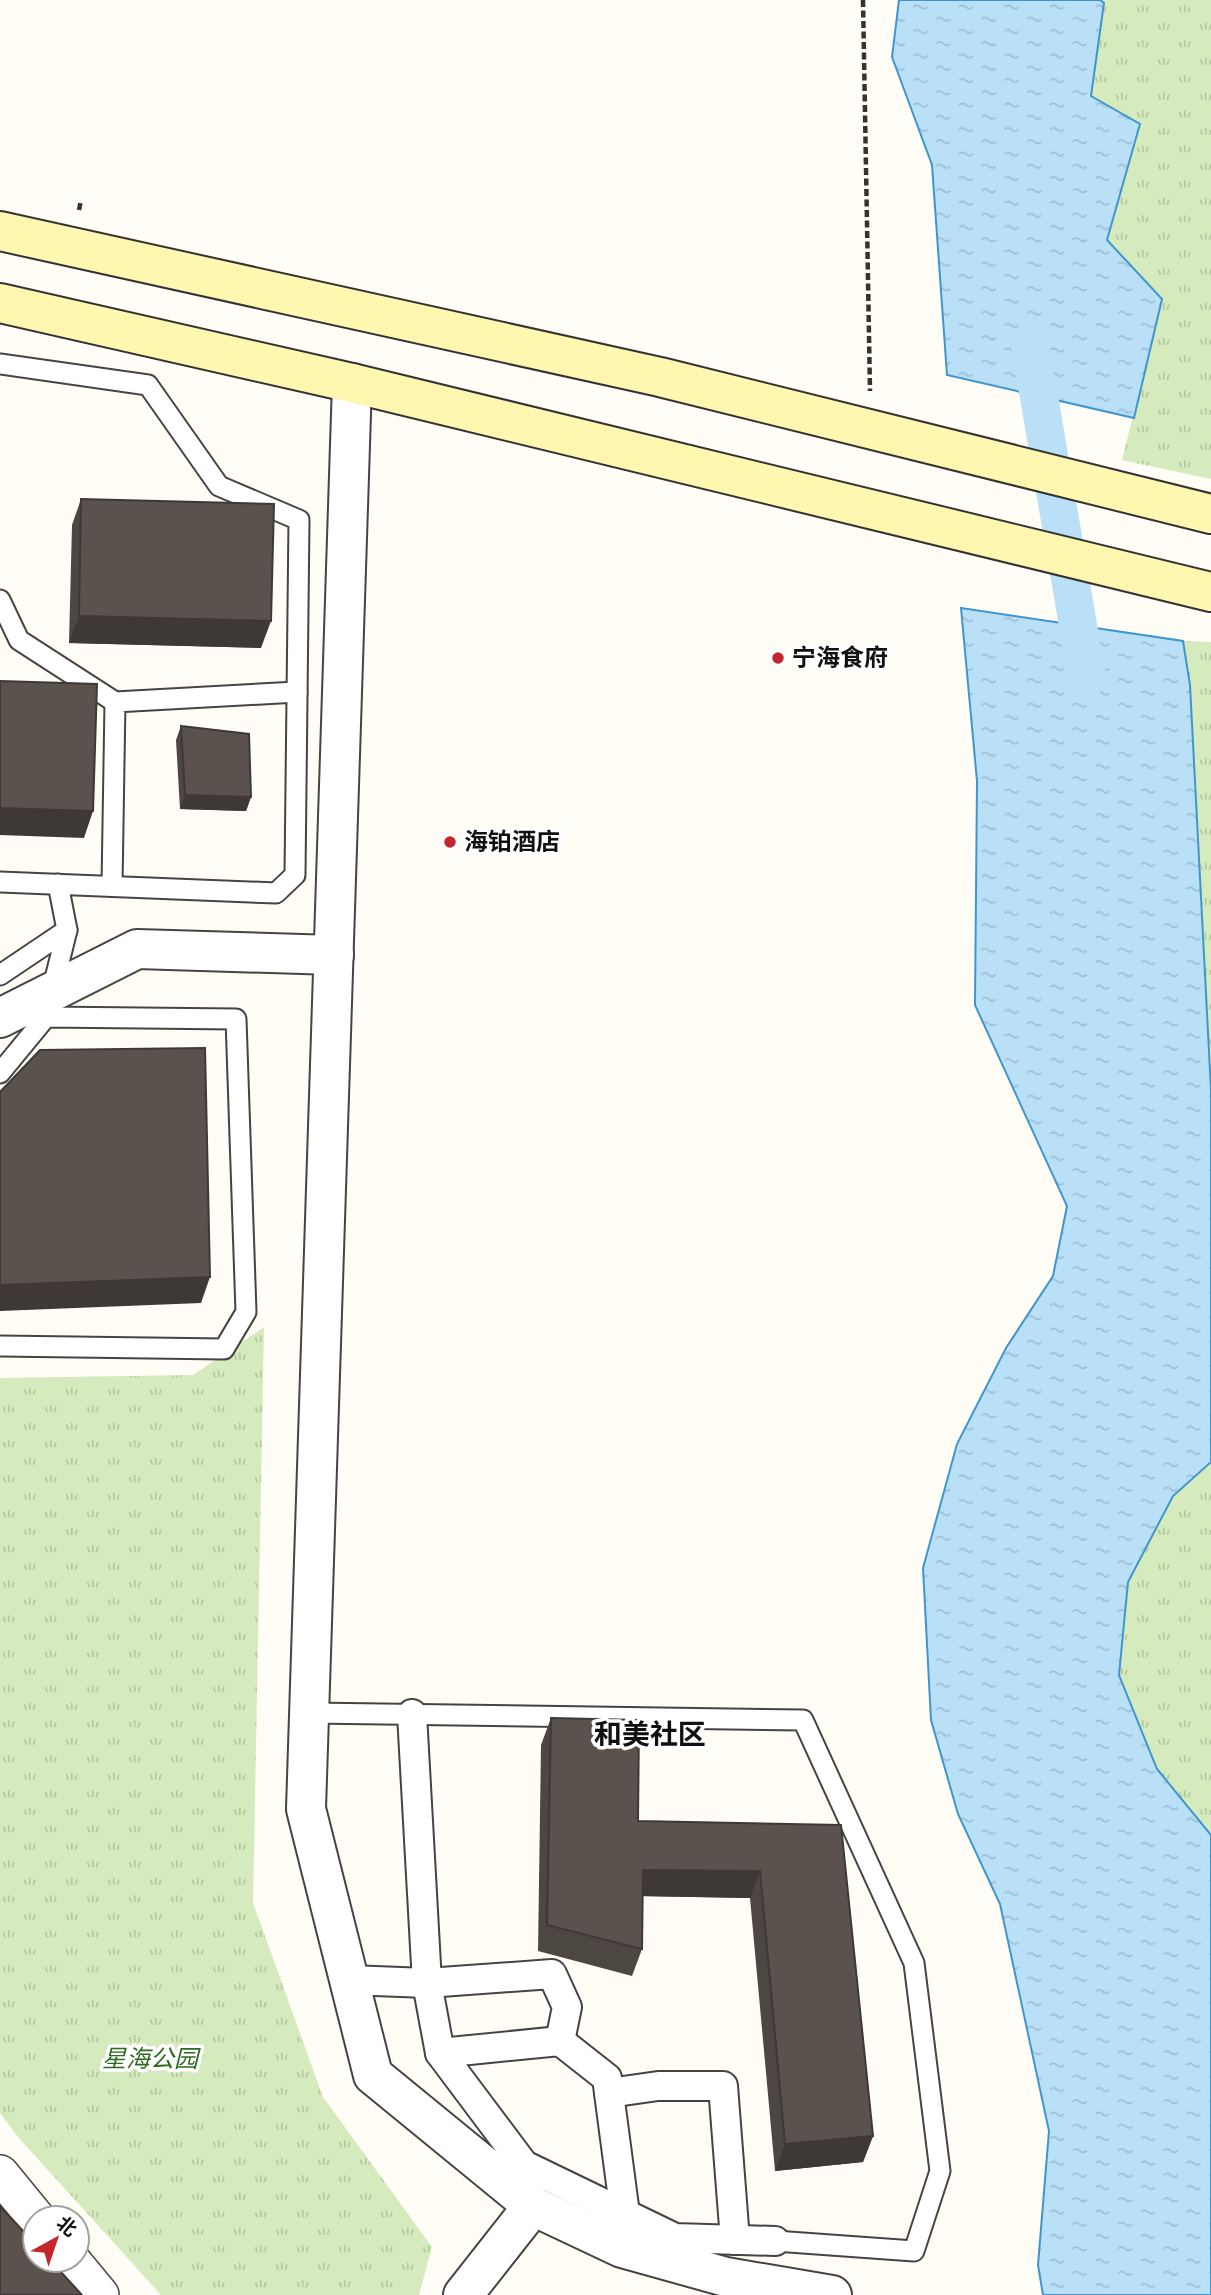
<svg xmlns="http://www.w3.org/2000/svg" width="1211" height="2295" viewBox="0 0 1211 2295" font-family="Bitter,'Noto Sans SC',serif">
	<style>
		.park { fill: url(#park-tufts) }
		.water { fill: url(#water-ripples); stroke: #3f96cf; stroke-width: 2 }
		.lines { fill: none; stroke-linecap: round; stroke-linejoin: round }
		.canal { stroke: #b9e0f7; stroke-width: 38 }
		.service-casing { stroke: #444; stroke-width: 23 }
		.pedestrian-casing { stroke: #444; stroke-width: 32 }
		.minor-casing { stroke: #444; stroke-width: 40 }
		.tertiary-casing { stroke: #444; stroke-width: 42 }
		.secondary-casing { stroke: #333; stroke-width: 42 }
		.path { stroke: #333; stroke-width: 4.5; stroke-dasharray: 7 3.5; stroke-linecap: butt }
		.service { stroke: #fff; stroke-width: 19 }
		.pedestrian { stroke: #fff; stroke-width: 28 }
		.minor { stroke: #fff; stroke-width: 37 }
		.tertiary { stroke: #fff; stroke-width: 38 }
		.secondary { stroke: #fff6b0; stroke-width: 38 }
		.wall { fill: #4d4742 }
		.shaded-wall { fill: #3f3936 }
		.building { fill: #5a524d; stroke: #3f3936; stroke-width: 2 }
		.poi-dot { fill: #c4262e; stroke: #fff; stroke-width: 2.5 }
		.labels { text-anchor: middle; stroke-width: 7; stroke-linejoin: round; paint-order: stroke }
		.poi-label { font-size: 24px; font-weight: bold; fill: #111; stroke: #fff; text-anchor: start }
		.park-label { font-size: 24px; font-style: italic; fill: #2f6b1f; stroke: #fff }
		.quarter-label { font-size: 28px; font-weight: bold; fill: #111; stroke: #fff }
	</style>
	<defs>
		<pattern id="park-tufts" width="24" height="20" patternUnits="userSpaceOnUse" patternTransform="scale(1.75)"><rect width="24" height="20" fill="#d5ebbd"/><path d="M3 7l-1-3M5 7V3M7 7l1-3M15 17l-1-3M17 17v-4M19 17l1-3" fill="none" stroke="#b6c8a1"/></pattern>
		<pattern id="water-ripples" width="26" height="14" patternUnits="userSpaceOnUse" patternTransform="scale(1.75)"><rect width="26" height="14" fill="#b9e0f7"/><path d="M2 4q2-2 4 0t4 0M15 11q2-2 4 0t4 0" fill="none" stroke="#9ebfd3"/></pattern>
	</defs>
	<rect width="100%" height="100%" fill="#fffdf5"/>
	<g class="park">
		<path d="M 1100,0 L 1211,0 L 1211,479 L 1122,460 L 1162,299 L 1107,240 L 1139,124 L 1091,96 L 1104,3 Z"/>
		<path d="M 1183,641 L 1211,642 L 1211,1090 L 1190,685 Z"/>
		<path d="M 264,1327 L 253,1903 L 323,2097 L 432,2247 L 419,2295 L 161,2295 L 18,2137 L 0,2113 L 0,1378 L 193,1375 Z"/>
		<path d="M 1211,1462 L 1211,1835 L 1157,1769 L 1118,1676 L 1128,1582 L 1173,1496 Z"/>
	</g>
	<g class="water">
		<path d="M 899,0 L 1100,0 L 1104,3 L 1091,96 L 1140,124 L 1107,240 L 1162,299 L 1134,418 L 947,375 L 932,165 L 892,57 Z"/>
		<path d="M 961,608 L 1183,641 L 1190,685 L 1211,1090 L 1211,1462 L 1173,1496 L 1128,1582 L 1119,1675 L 1157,1769 L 1211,1835 L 1211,2295 L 1043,2295 L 1038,2265 L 1049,2131 L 1000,1904 L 958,1814 L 931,1720 L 923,1568 L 957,1444 L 1006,1348 L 1053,1276 L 1067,1206 L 975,1005 L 977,781 Z"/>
	</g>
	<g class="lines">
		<path class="canal" d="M 1030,344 L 1087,678"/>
		<g class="service-casing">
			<g id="service">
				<path d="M 0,364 L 148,385 L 219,486 L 299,520 L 295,875 L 276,893 L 0,882"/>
				<path d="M 0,600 L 19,640 L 115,702"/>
				<path d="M 112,886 L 115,702 L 297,692"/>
				<path d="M 0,975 L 67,930 L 58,884"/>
				<path d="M 52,991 L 67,930"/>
				<path d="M 0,1073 L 46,1017 L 236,1019 L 246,1312 L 224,1349 L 0,1346"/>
				<path d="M 310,1713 L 803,1720 L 914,1963 L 940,2171 L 914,2251 L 775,2241"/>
			</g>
		</g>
		<g class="pedestrian-casing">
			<g id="pedestrian">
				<path d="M 412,1714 L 427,1983 L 440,2053 L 524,2165 L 675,2238 L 775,2241"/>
				<path d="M 349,1980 L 427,1983 L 552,1974 L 567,2007 L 560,2041"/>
				<path d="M 440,2053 L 560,2041 L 607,2078 L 625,2214"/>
				<path d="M 609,2093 L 658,2086 L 723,2086 L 735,2240"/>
			</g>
		</g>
		<g class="minor-casing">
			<g id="minor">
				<path d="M 0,2174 L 36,2218"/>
				<path d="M 71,2260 L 100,2295"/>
			</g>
		</g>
		<g class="tertiary-casing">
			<g id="tertiary">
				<path d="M 352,383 L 306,1809 L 373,2075 L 533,2206 L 622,2248 L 726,2277 L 832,2295"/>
				<path d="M 0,1018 L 137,949 L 334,955"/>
				<path d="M 463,2295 L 533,2206"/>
			</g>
		</g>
		<g class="secondary-casing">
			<g id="secondary">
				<path d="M 0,231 L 660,377 L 1211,514"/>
				<path d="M 0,303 L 352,383 L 1211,592"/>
			</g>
		</g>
		<g class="path">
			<path d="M 863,0 L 870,391"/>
			<path d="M 79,210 L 81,200"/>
		</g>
		<use href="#service" class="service"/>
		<use href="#pedestrian" class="pedestrian"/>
		<use href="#minor" class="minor"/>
		<use href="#tertiary" class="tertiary"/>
		<use href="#secondary" class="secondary"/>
	</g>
	<g class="wall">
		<path d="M 81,499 L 261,648 L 69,643 L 72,525 Z"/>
		<path d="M 181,726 L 251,797 L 246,811 L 180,809 L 176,740 Z"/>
		<path d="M 551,1718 L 638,1821 L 841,1825 L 873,2136 L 863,2162 L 775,2171 L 750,1898 L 643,1896 L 642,1949 L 632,1976 L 538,1951 L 541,1745 Z"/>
	</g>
	<g class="shaded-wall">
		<path d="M 79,616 L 271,621 L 261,648 L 69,643 Z"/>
		<path d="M 185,795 L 251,797 L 246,811 L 180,809 Z"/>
		<path d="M 0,808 L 93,811 L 84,838 L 0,835 Z"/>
		<path d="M 210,1277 L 201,1303 L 0,1311 L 0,1285 Z"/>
		<path d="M 643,1870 L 760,1871 L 750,1898 L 633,1896 Z"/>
		<path d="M 873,2136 L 863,2162 L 775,2171 L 785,2144 Z"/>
	</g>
	<g class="building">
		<path d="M 81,499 L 274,504 L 271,621 L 79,616 Z"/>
		<path d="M 0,681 L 97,684 L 93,811 L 0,808 Z"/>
		<path d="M 181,726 L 249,734 L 251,797 L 185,795 Z"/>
		<path d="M 205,1048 L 210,1277 L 0,1285 L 0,1092 L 40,1050 Z"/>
		<path d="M 551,1718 L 639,1720 L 638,1821 L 841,1825 L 873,2136 L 785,2144 L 760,1871 L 643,1870 L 642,1949 L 547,1925 Z"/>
		<path d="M 0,2206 L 35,2244 L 35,2260 L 50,2260 L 82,2295 L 0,2295 Z"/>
	</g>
	<g class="poi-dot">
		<circle cx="778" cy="658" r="7"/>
		<circle cx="450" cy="842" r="7"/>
	</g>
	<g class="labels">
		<g class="poi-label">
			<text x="792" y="666">宁海食府</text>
			<text x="464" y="850">海铂酒店</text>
		</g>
		<g class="park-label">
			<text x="150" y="2067">星海公园</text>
		</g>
		<g class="quarter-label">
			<text x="650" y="1744">和美社区</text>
		</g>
	</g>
	<g transform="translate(56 2239) rotate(40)"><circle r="33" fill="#ffffff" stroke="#a0a0a0" stroke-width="2"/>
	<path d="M0-5L12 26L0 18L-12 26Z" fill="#c4262e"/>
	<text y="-10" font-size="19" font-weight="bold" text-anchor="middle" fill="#111111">北</text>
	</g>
</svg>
